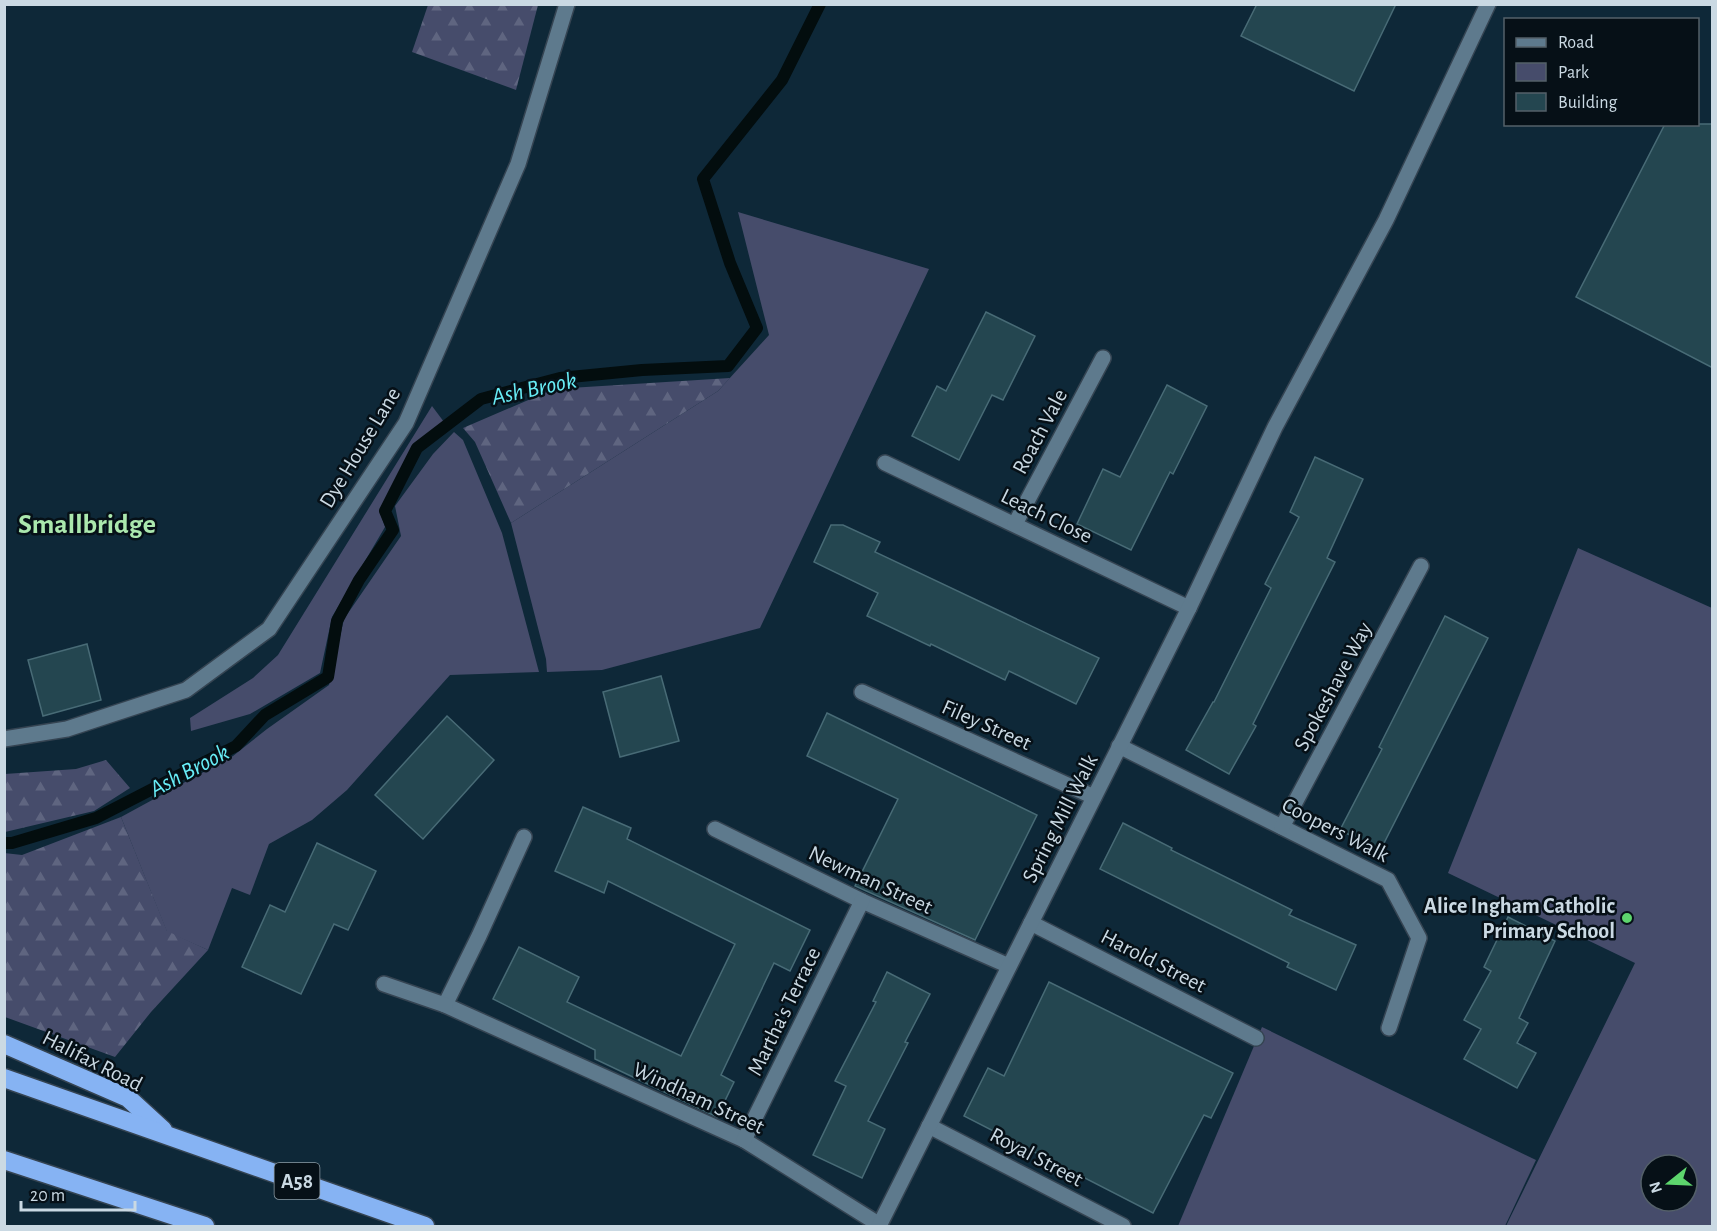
<svg xmlns="http://www.w3.org/2000/svg" width="1717" height="1231" viewBox="0 0 1717 1231" font-family="'Alegreya Sans',sans-serif">
	<style>
		.green { fill: #464c6b; fill-rule: evenodd }
		.forest { fill: url(#forest-firs) }
		.lines { fill: none; stroke-linecap: round; stroke-linejoin: round }
		.stream { stroke: #030d0e; stroke-width: 12 }
		.building { fill: #244650; stroke: #486b76; stroke-width: 1.5 }
		.minor-casing { stroke: #354452; stroke-width: 18 }
		.highway-casing { stroke: #354452; stroke-width: 21 }
		.minor { stroke: #5e7a8d; stroke-width: 15 }
		.highway { stroke: #86b3f3; stroke-width: 18 }
		.poi-dot { fill: #5dd56d; stroke: #061017; stroke-width: 2 }
		.labels { text-anchor: middle; stroke-width: 5; stroke-linejoin: round; paint-order: stroke }
		.shield { fill: #061017; stroke: #8f9da6; stroke-width: 1.5 }
		.shield-label { font-size: 21px; font-weight: bold; fill: #cad9e3 }
		.street-label { font-size: 22px; fill: #cad9e3; stroke: #061017 }
		.poi-label { font-size: 22px; font-weight: bold; fill: #cad9e3; stroke: #061017; text-anchor: end }
		.water-label { font-size: 24px; font-style: italic; fill: #68eef7; stroke: #061017 }
		.district-label { font-size: 28px; font-weight: bold; fill: #abe8ae; stroke: #061017 }
	</style>
	<defs>
		<pattern id="forest-firs" width="22" height="20" patternUnits="userSpaceOnUse" patternTransform="scale(1.5)"><rect width="22" height="20" fill="#464c6b"/><path d="M5 1l3.5 6h-7zM16 11l3.5 6h-7z" fill="#5f6580"/></pattern>
	</defs>
	<rect width="100%" height="100%" fill="#0e2838"/>
	<g class="green">
		<path d="M 738,212 L 929,269 L 760,628 L 602,670 L 547,672 L 546,659 L 511,523 L 718,391 L 769,335 Z"/>
		<path d="M 432,406 L 444,422 L 415,443 L 380,512 L 385,527 L 332,617 L 320,673 L 250,714 L 191,731 L 190,718 L 253,678 L 278,655 Z"/>
		<path d="M 454,432 L 463,440 L 502,533 L 539,672 L 450,675 L 347,790 L 312,820 L 269,844 L 250,895 L 232,888 L 208,950 L 167,932 L 121,817 L 233,756 L 267,729 L 329,685 L 344,619 L 401,536 L 395,506 L 433,454 Z"/>
		<path d="M 1578,548 L 1712,608 L 1712,1226 L 1506,1226 L 1635,963 L 1448,873 ZM 1651,1165 L 1687,1165 L 1687,1201 L 1651,1201 Z"/>
		<path d="M 1262,1027 L 1536,1160 L 1505,1226 L 1178,1226 Z"/>
	</g>
	<g class="forest">
		<path d="M 428,5 L 538,5 L 516,90 L 412,52 Z"/>
		<path d="M 730,378 L 718,391 L 511,523 L 475,442 L 463,428 L 554,389 Z"/>
		<path d="M 106,760 L 130,788 L 94,811 L 5,832 L 5,774 L 76,769 Z"/>
		<path d="M 121,817 L 167,931 L 208,950 L 151,1012 L 115,1057 L 5,1017 L 4,853 L 22,855 Z"/>
	</g>
	<g class="lines">
		<path class="stream" d="M 4,843 L 12,843 L 96,818 L 236,746 L 265,715 L 328,677 L 337,621 L 359,580 L 393,530 L 385,511 L 417,448 L 481,399 L 560,378 L 642,370 L 728,366 L 757,328 L 730,263 L 703,179 L 782,80 L 820,4"/>
	</g>
	<g class="building">
		<path d="M 1257,4 L 1396,4 L 1354,91 L 1241,36 Z"/>
		<path d="M 1665,124 L 1713,124 L 1713,368 L 1576,297 Z"/>
		<path d="M 986,312 L 1035,336 L 1003,400 L 992,395 L 959,460 L 912,436 L 937,386 L 946,391 Z"/>
		<path d="M 1167,385 L 1207,406 L 1173,474 L 1170,472 L 1131,550 L 1077,524 L 1103,469 L 1120,477 Z"/>
		<path d="M 1315,457 L 1363,479 L 1327,558 L 1335,562 L 1253,724 L 1256,726 L 1229,774 L 1186,750 L 1213,702 L 1214,702 L 1271,588 L 1265,584 L 1299,517 L 1290,512 Z"/>
		<path d="M 831,525 L 843,525 L 880,542 L 875,552 L 1099,658 L 1076,704 L 1009,671 L 1005,680 L 931,644 L 930,646 L 867,616 L 878,593 L 814,562 Z"/>
		<path d="M 1445,616 L 1488,638 L 1380,851 L 1340,830 L 1382,749 L 1379,747 Z"/>
		<path d="M 87,644 L 101,700 L 43,716 L 28,660 Z"/>
		<path d="M 661,676 L 679,741 L 620,757 L 603,692 Z"/>
		<path d="M 827,713 L 1037,815 L 975,940 L 855,886 L 898,799 L 807,756 Z"/>
		<path d="M 447,716 L 494,760 L 423,839 L 375,795 Z"/>
		<path d="M 583,807 L 631,828 L 627,839 L 810,930 L 790,971 L 774,963 L 721,1075 L 734,1082 L 717,1117 L 595,1059 L 595,1050 L 493,999 L 519,947 L 579,977 L 567,1002 L 681,1056 L 735,944 L 608,881 L 604,893 L 555,871 Z"/>
		<path d="M 1123,823 L 1172,848 L 1171,850 L 1292,910 L 1289,915 L 1356,945 L 1336,990 L 1287,967 L 1289,963 L 1100,869 Z"/>
		<path d="M 317,843 L 376,871 L 348,930 L 334,924 L 301,994 L 242,967 L 270,905 L 285,912 Z"/>
		<path d="M 1508,917 L 1555,941 L 1519,1018 L 1528,1023 L 1517,1043 L 1536,1053 L 1517,1088 L 1464,1059 L 1481,1029 L 1464,1020 L 1491,971 L 1484,967 Z"/>
		<path d="M 887,972 L 930,994 L 905,1042 L 908,1043 L 868,1121 L 885,1129 L 862,1178 L 813,1155 L 846,1086 L 835,1081 L 876,1002 L 873,1001 Z"/>
		<path d="M 1049,982 L 1233,1073 L 1211,1118 L 1204,1115 L 1153,1213 L 964,1116 L 988,1068 L 1004,1076 Z"/>
	</g>
	<g class="lines">
		<g class="minor-casing">
			<g id="minor">
				<path d="M 885,463 L 1189,608"/>
				<path d="M 1015,524 L 1103,358"/>
				<path d="M 862,692 L 1094,797"/>
				<path d="M 4,739 L 67,729 L 186,690 L 269,629 L 406,423 L 518,164 L 567,4"/>
				<path d="M 1119,746 L 1388,880 L 1419,938 L 1389,1028"/>
				<path d="M 1282,827 L 1421,566"/>
				<path d="M 715,829 L 862,901 L 1009,966"/>
				<path d="M 524,837 L 479,936 L 445,1005 L 744,1140 L 880,1225"/>
				<path d="M 1031,923 L 1256,1038"/>
				<path d="M 384,984 L 445,1005"/>
				<path d="M 929,1126 L 1123,1226"/>
				<path d="M 744,1140 L 862,901"/>
				<path d="M 879,1226 L 1189,608 L 1275,427 L 1386,220 L 1488,4"/>
			</g>
		</g>
		<g class="highway-casing">
			<g id="highway">
				<path d="M 4,1044 L 128,1098 L 163,1130"/>
				<path d="M 4,1078 L 425,1226"/>
				<path d="M 4,1160 L 205,1226"/>
			</g>
		</g>
		<use href="#minor" class="minor"/>
		<use href="#highway" class="highway"/>
	</g>
	<circle class="poi-dot" cx="1627" cy="918" r="6"/>
	<g class="labels">
		<rect class="shield" x="274.5" y="1163" width="45" height="36" rx="4.5"/>
		<g class="shield-label">
			<text x="297" y="1188">A58</text>
		</g>
		<g class="street-label">
			<text transform="translate(1039 431) rotate(-62)" y="8">Roach Vale</text>
			<text transform="translate(359 447) rotate(-59)" y="8">Dye House Lane</text>
			<text transform="translate(1047 515) rotate(26)" y="8">Leach Close</text>
			<text transform="translate(1332 686) rotate(-62)" y="8">Spokeshave Way</text>
			<text transform="translate(987 724) rotate(24)" y="8">Filey Street</text>
			<text transform="translate(1059 818) rotate(-63)" y="8">Spring Mill Walk</text>
			<text transform="translate(1336 829) rotate(27)" y="8">Coopers Walk</text>
			<text transform="translate(871 879) rotate(25)" y="8">Newman Street</text>
			<text transform="translate(1154 960) rotate(27)" y="8">Harold Street</text>
			<text transform="translate(783 1011) rotate(-64)" y="8">Martha's Terrace</text>
			<text transform="translate(93 1060) rotate(27)" y="8">Halifax Road</text>
			<text transform="translate(699 1097) rotate(25)" y="8">Windham Street</text>
			<text transform="translate(1037 1156) rotate(28)" y="8">Royal Street</text>
		</g>
		<g class="poi-label">
			<text x="1615" y="913">Alice Ingham Catholic<tspan x="1615" dy="25">Primary School</tspan></text>
		</g>
		<g class="water-label">
			<text transform="translate(534 388) rotate(-12)" y="8">Ash Brook</text>
			<text transform="translate(189 770) rotate(-28)" y="8">Ash Brook</text>
		</g>
		<g class="district-label">
			<text x="87" y="533">Smallbridge</text>
		</g>
	</g>
	<rect width="1717" height="1231" fill="none" stroke="#cad9e3" stroke-width="12"/>
	<rect x="1504" y="18" width="195" height="108" fill="#061017" stroke="#546069" stroke-width="1.5"/>
	<rect x="1516" y="38" width="30" height="9" fill="#5e7a8d" stroke="#546069" stroke-width="1.5"/>
	<text x="1558" y="48" font-size="18" fill="#cad9e3">Road</text>
	<rect x="1516" y="63" width="30" height="18" fill="#464c6b" stroke="#546069" stroke-width="1.5"/>
	<text x="1558" y="78" font-size="18" fill="#cad9e3">Park</text>
	<rect x="1516" y="93" width="30" height="18" fill="#244650" stroke="#546069" stroke-width="1.5"/>
	<text x="1558" y="108" font-size="18" fill="#cad9e3">Building</text>
	<g transform="translate(1669 1183) rotate(252)"><circle r="28" fill="#061017" stroke="#546069" stroke-width="1.5"/>
	<path d="M0-4.5L10 22L0 15L-10 22Z" fill="#5dd56d"/>
	<text y="-9" font-size="16" font-weight="bold" text-anchor="middle" fill="#cad9e3">N</text>
	</g>
	<path d="M21 1201v9h114v-9" fill="none" stroke="#cad9e3" stroke-width="3"/>
	<text x="30" y="1201" font-size="18" fill="#cad9e3" stroke="#061017" stroke-width="4.5" paint-order="stroke">20 m</text>
</svg>
